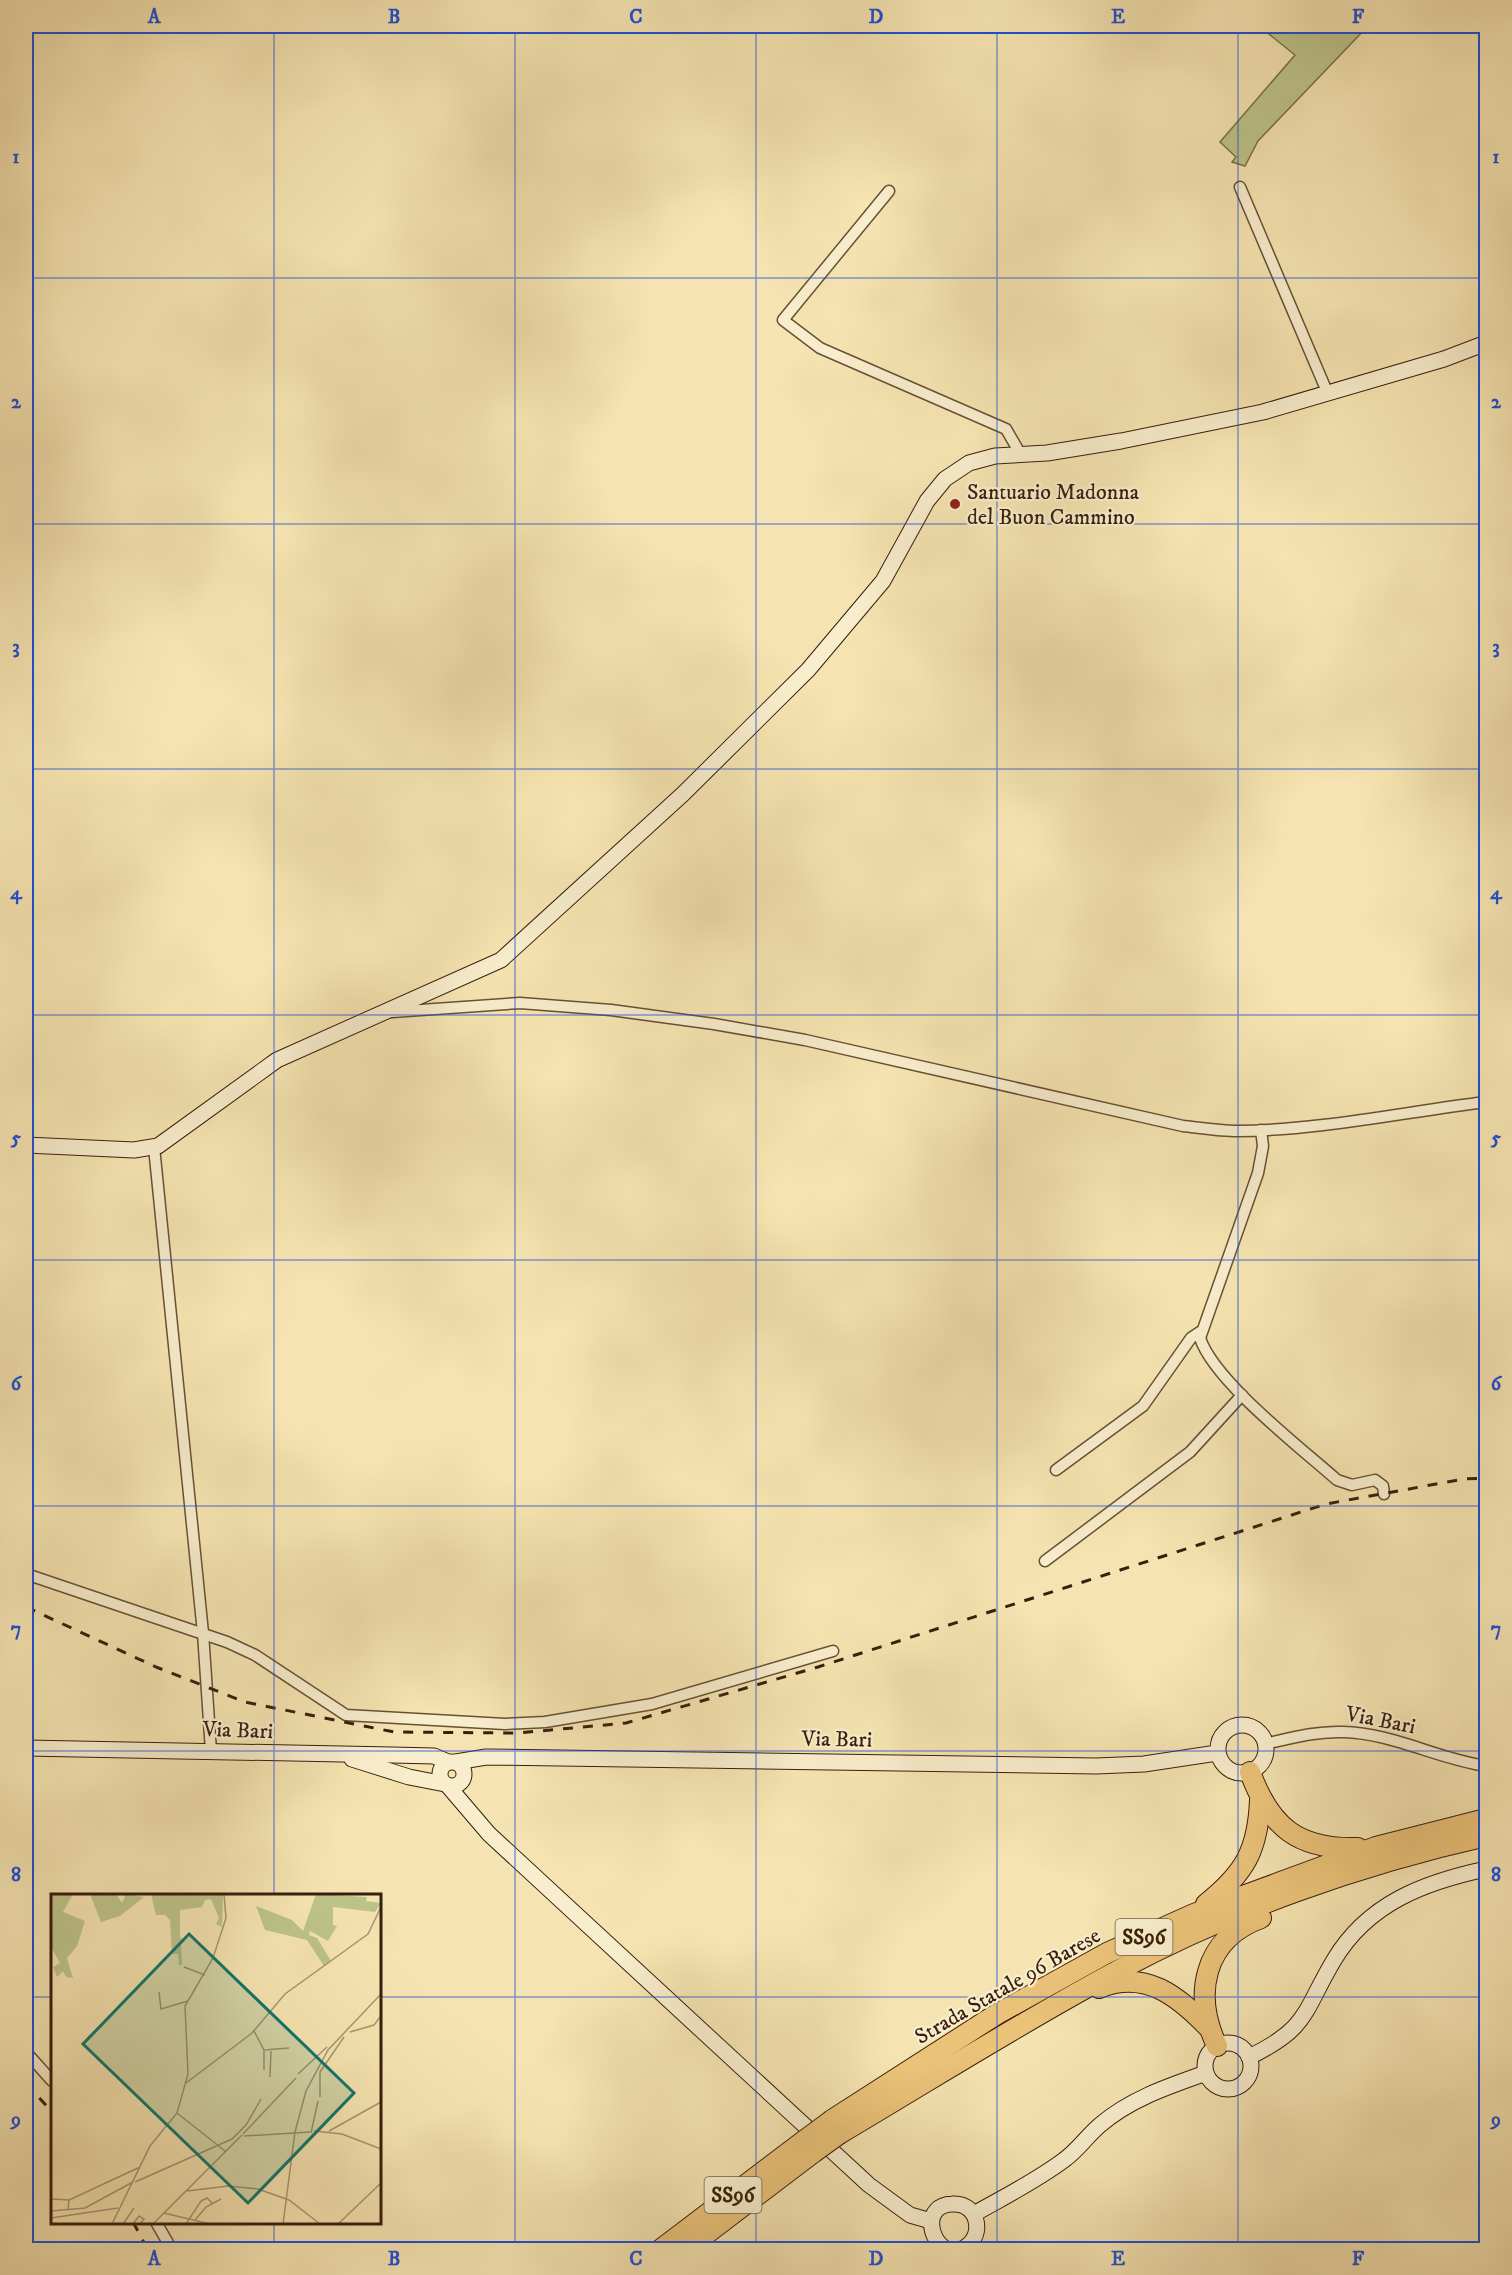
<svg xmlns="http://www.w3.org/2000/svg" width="1512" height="2275" viewBox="0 0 1512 2275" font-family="'IM FELL DW Pica',serif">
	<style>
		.green { fill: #bdc48a; stroke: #7a714b; stroke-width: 1.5 }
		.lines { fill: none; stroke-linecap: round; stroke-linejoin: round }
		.street-casing { stroke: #675035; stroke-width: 13 }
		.secondary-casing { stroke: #381e0c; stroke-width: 17 }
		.highway-casing { stroke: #381e0c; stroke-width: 22 }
		.street { stroke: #f8edcc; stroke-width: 10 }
		.secondary { stroke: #f8edcc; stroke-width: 15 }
		.highway { stroke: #eac278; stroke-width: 20 }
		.rail { stroke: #381e0c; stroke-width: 3; stroke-dasharray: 10 10; stroke-linecap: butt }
		.highway-bridge-casing { stroke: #381e0c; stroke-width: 22; stroke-linecap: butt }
		.highway-bridge { stroke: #eac278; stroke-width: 20 }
		.grid { fill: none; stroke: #1d4ed8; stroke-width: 1.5; stroke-opacity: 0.55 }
		.poi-dot { fill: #8f2418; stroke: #f8edcc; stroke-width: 2 }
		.labels { text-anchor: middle; stroke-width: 4.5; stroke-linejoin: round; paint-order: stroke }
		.shield { fill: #f8edcc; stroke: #725c46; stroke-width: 1.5 }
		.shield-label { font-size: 21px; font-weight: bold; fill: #381e0c }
		.poi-label { font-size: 22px; fill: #381e0c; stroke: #f8edcc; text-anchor: start }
		.street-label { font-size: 22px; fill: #381e0c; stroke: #f8edcc }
		.inset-road { fill: none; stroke: #a9956f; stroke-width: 1.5 }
		.view { fill: #0f766e; fill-opacity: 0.15; stroke: #0f766e; stroke-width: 3 }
		.inset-edge { fill: none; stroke: #381e0c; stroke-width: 3 }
		.neatline { fill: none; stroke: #1d4ed8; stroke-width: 2 }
		.grid-label { font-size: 20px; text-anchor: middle; font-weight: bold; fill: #1d4ed8 }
	</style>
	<rect width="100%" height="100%" fill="#f5e4b1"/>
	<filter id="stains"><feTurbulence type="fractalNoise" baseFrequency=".00333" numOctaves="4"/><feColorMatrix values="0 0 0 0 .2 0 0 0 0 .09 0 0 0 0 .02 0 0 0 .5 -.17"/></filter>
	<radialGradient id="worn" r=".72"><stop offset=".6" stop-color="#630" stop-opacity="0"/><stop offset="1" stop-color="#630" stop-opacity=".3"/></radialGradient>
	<path class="green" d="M 1259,26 L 1368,26 L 1258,141 L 1245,166 L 1232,162 L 1236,157 L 1220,142 L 1295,55 Z"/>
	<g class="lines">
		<g class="street-casing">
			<g id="street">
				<path d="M 1240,187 L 1328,394"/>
				<path d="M 889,191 L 783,320 L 820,348 L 1006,429 L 1021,455"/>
				<path d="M 392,1012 L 520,1003 L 611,1010 L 714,1024 L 805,1040 L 1183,1126 C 1201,1128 1220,1131 1238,1131 C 1321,1130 1404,1112 1486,1102"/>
				<path d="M 1261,1130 L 1263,1146 L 1258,1173 L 1200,1338 C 1214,1381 1301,1448 1337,1480 L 1352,1485 L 1375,1480 L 1383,1486 L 1384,1494"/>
				<path d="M 154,1147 L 203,1633 L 211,1751"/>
				<path d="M 1056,1470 L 1143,1406 L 1191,1338 L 1200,1332"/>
				<path d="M 1045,1561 L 1190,1452 L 1242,1395"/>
				<path d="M 26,1574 L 227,1642 L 255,1655 L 346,1715 L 505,1724 L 545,1722 L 652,1704 L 833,1651"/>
				<path d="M 1265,1744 C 1291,1738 1316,1731 1343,1732 C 1392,1733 1438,1759 1486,1766"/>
				<path d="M 26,2052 L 52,2081"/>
				<path d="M 156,2222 L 172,2250"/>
			</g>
		</g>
		<g class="secondary-casing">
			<g id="secondary">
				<path d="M 26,1145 L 134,1150 L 158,1146 L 277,1060 L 501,960 L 683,794 L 808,670 L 883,581 L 927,501 L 945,479 L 969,463 L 995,456 L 1047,453 L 1121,441 L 1263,412 L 1444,359 L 1486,343"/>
				<circle cx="1242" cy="1749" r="24"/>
				<path d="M 26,1748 L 392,1755 L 434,1756 L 448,1762"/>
				<path d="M 352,1759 L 409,1777 L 445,1784"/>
				<circle cx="452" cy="1774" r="12"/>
				<path d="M 456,1762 L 486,1757 L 1096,1766 L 1144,1764 L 1217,1753"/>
				<path d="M 448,1786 L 489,1834 L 869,2185 L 910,2215 L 931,2221"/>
				<circle cx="1228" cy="2066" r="23"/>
				<path d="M 1249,2057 C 1309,2028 1303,2012 1334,1960 C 1368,1903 1425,1882 1486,1869"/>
				<path d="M 974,2214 C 1004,2197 1036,2181 1064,2160 C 1078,2150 1087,2136 1100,2125 C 1130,2099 1169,2086 1206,2073"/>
				<path d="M 948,2250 C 927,2240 924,2205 952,2204 C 981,2202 986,2242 959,2250"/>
			</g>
		</g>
		<g class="highway-casing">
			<g id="highway">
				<path d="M 1250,1772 C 1270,1827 1298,1850 1358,1848"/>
				<path d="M 1206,1904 C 1245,1873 1258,1850 1260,1800"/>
				<path d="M 1099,1988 C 1145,1969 1178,1996 1208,2027"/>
				<path d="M 1217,2046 C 1193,1995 1203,1939 1261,1918"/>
				<path d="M 832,2120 L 997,2014 L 1107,1953 L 1194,1914 L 1376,1847 L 1486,1819"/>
				<path d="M 839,2134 C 932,2079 1023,2021 1117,1971 C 1230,1910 1361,1864 1486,1836"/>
				<path d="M 660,2250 L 805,2140"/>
				<path d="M 685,2250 L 814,2152"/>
			</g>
		</g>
		<use href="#street" class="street"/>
		<use href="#secondary" class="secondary"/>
		<use href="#highway" class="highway"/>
		<g class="rail">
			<path d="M 26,1607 L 156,1667 L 245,1702 L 394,1732 L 518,1733 L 626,1723 L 818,1667 L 1326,1504 L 1464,1479 L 1486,1478"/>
			<path d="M 26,2083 L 52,2112"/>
			<path d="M 133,2222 L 148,2250"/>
		</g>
		<g class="highway-bridge-casing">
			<g id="highway-bridge">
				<path d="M 805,2140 L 832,2120"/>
				<path d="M 814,2152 L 839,2134"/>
			</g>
		</g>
		<use href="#highway-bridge" class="highway-bridge"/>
	</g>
	<path class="grid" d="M 274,26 L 274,1896M 515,26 L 515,2250M 756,26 L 756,2250M 997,26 L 997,2250M 1238,26 L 1238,2250M 26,278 L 1486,278M 26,524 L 1486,524M 26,769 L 1486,769M 26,1015 L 1486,1015M 26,1260 L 1486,1260M 26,1506 L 1486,1506M 26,1751 L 1486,1751M 26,1997 L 52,1997M 380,1997 L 1486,1997M 274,2222 L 274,2250"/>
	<circle class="poi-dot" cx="955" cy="504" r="6"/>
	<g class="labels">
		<g class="shield">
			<rect x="1115.5" y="1919" width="57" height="36" rx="4.5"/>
			<rect x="704.5" y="2177" width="57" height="36" rx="4.5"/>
		</g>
		<g class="shield-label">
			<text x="1144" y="1944">SS96</text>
			<text x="733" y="2202">SS96</text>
		</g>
		<g class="poi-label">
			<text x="967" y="499">Santuario Madonna<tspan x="967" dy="25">del Buon Cammino</tspan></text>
		</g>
		<g class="street-label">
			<text transform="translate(1381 1719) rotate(11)" y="8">Via Bari</text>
			<text transform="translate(238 1729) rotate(2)" y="8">Via Bari</text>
			<text transform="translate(837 1738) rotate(1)" y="8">Via Bari</text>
			<text transform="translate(1007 1985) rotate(-30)" y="8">Strada Statale 96 Barese</text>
		</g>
	</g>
	<g transform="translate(51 1894)">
		<rect width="330" height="330" fill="#f5e4b1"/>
		<path d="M 0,0 L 22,0 L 12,18 L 34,27 L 26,52 L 16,64 L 22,84 L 15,83 L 12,77 L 6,83 L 2,73 L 9,69 L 0,53 ZM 39,0 L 65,0 L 71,9 L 75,0 L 93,3 L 69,22 L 50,28 ZM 100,0 L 172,0 L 171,33 L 165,30 L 168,24 L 160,5 L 154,6 L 151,13 L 129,16 L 129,43 L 134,47 L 130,50 L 131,71 L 128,71 L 127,60 L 121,60 L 119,26 L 114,21 L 105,21 ZM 265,0 L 316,3 L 315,7 L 330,9 L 324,18 L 282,13 L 282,31 L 286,32 L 277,47 L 259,37 L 258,41 L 266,44 L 280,67 L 273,72 L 256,46 L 214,36 L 205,12 L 241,26 L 252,37 Z" fill="#bdc48a"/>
		<path class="inset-road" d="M 133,73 L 154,81M 108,98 L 110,115 L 137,107M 203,137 L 213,156 L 238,154M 299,138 L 323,131 L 330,122M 213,157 L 213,176M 247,180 L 276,153M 219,183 L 220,157M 135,189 L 201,139 L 234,100 L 317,40 L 330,13M 269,203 L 269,178 L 293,143M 126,219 L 174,257M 263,237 L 291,240 L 330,255M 278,237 L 330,208M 260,239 L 267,207M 192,240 L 245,184M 193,242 L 259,238M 84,288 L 181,245 L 195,231 L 210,205M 136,297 L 177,292 L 207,295 L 238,306 L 269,330M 0,305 L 18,306M 17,316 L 18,306 L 89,273M 0,317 L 34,314 L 82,288M 113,319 L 159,330M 0,324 L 67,314M 144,326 L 155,313 L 170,305M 61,330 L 99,252 L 126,219 L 137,180 L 134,112 L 162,64 L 175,24 L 173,0M 72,330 L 83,314M 82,330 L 88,322 L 93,325 L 89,330M 102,330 L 191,241M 135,330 L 150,307 L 156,304 L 161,309M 232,330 L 244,238 L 255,197 L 277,156 L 330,100M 287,330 L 330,289"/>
		<path class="view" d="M 138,40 L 303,199 L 197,309 L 32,150 Z"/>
		<rect width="330" height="330" class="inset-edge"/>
	</g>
	<rect width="1512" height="2275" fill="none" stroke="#f5e4b1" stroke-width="66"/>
	<rect x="33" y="33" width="1446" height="2209" class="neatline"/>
	<g class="grid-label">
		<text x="154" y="23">A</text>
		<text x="394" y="23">B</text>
		<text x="636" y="23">C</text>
		<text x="876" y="23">D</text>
		<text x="1118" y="23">E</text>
		<text x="1358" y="23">F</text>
		<text x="16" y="163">1</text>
		<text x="1496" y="163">1</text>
		<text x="16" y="408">2</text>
		<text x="1496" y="408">2</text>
		<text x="16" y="653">3</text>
		<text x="1496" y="653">3</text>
		<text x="16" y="899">4</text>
		<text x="1496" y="899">4</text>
		<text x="16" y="1144">5</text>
		<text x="1496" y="1144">5</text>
		<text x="16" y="1390">6</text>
		<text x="1496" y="1390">6</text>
		<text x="16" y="1635">7</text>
		<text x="1496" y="1635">7</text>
		<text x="16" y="1881">8</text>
		<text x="1496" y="1881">8</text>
		<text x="16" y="2126">9</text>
		<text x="1496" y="2126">9</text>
		<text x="154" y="2265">A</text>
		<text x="394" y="2265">B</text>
		<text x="636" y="2265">C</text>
		<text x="876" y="2265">D</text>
		<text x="1118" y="2265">E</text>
		<text x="1358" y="2265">F</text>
	</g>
	<rect width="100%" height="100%" filter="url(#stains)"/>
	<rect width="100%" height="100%" fill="url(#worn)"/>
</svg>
